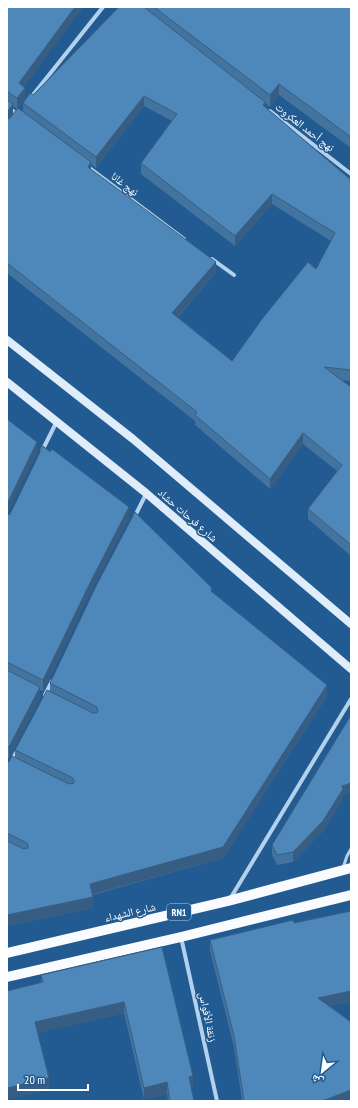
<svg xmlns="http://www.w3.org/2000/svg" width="358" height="1108" viewBox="0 0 358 1108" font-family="'PT Sans Narrow','Noto Naskh Arabic',sans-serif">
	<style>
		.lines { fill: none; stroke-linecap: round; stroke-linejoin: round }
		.lane { stroke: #b3d1ed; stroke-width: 3 }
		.street { stroke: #b3d1ed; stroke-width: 4 }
		.secondary { stroke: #dfecfa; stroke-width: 8 }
		.primary { stroke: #f9fbff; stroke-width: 10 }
		.wall { fill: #43749f; fill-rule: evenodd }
		.shaded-wall { fill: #375e82 }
		.building { fill: #4e87b9; stroke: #375e82 }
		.labels { text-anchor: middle; stroke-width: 3; stroke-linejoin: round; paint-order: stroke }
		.shield { fill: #225b91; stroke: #bdcede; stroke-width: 1 }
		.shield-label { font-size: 10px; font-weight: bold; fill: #fff }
		.street-label { font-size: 11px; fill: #fff; stroke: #225b91 }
	</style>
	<rect width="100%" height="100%" fill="#225b91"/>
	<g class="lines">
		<path class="lane" d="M 343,868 L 347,856 L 351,849"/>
		<g class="street">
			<path d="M 33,95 L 103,7"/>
			<path d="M 7,106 L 19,116"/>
			<path d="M 270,111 L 351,174"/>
			<path d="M 87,166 L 184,239"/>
			<path d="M 212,259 L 234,275"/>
			<path d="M 42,451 L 57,421"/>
			<path d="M 134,518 L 146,494"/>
			<path d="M 45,695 L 52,681"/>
			<path d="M 7,770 L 18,749"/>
			<path d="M 230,899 L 351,699"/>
			<path d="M 181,937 L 217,1101"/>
		</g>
		<g class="secondary">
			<path d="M 7,340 L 133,439 L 351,624"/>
			<path d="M 7,382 L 146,493 L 351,669"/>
		</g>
		<g class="primary">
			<path d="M 7,953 L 228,901 L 351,868"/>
			<path d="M 7,977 L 181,937 L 351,895"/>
		</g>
	</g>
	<g class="wall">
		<path d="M 7,7 L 83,7 L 23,87 L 25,99 L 17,109 L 13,106 L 13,114 L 23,111 L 23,103 L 33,95 L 119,7 L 351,7 L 351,148 L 279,95 L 270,107 L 265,103 L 265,107 L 351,180 L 351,381 L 341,380 L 351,387 L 351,556 L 308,519 L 308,509 L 337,471 L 303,444 L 270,489 L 195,425 L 195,421 L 7,273 ZM 144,106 L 172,121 L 141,163 L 141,174 L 235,246 L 272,204 L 331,241 L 316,269 L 232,361 L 178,317 L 216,272 L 91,170 L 91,164 L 96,168 Z"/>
		<path d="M 7,515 L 129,518 L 91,591 L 43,691 L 40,690 L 40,698 L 9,758 L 7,758 Z"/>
		<path d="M 212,592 L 327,696 L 223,858 L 93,895 L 93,908 L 7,926 L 7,762 L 9,762 L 15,758 L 15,750 L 50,691 L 50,683 Z"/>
		<path d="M 351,715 L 351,793 L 343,795 L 343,799 L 323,831 L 293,862 L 277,865 L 272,855 L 272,845 Z"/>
		<path d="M 351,911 L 351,1002 L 330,1006 L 351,1022 L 351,1101 L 242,1101 L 234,1047 L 210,951 L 210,940 Z"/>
		<path d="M 162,947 L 193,1088 L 191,1088 L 194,1101 L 168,1101 L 167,1094 L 144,1099 L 124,1013 L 37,1033 L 49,1089 L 7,1099 L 7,991 L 41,983 L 41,975 Z"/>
	</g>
	<g class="shaded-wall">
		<path d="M 75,7 L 83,7 L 19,94 L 19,83 Z"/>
		<path d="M 279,84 L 279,95 L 270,107 L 270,95 Z"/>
		<path d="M 25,88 L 25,99 L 17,109 L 17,98 Z"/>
		<rect x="7" y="92" width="1" height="11"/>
		<path d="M 144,96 L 144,106 L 96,168 L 96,157 Z"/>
		<path d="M 265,102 L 265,112 L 263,105 Z"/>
		<path d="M 13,104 L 13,114 L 7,122 L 7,112 Z"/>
		<path d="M 91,162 L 91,173 L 88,167 Z"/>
		<path d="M 272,194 L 272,204 L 235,246 L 235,236 Z"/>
		<path d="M 216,262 L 216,272 L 172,323 L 172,313 Z"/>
		<path d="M 303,433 L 303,444 L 270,489 L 270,479 Z"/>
		<path d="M 37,442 L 37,453 L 7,515 L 7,504 Z"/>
		<path d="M 129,507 L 129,518 L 91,591 L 43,691 L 43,680 L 91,581 Z"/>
		<path d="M 327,685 L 327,696 L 223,858 L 90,895 L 90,884 Z"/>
		<path d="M 40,687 L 40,698 L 9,758 L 9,747 Z"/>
		<path d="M 351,783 L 351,793 L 343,795 L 343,799 L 323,831 L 293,862 L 293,852 L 342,786 Z"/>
		<path d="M 93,897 L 93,908 L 7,926 L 7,915 Z"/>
		<path d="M 351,991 L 351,1002 L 318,1009 L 318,998 Z"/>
		<path d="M 124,1002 L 124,1013 L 35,1034 L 35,1022 Z"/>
		<path d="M 193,1076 L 193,1088 L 189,1089 L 189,1077 Z"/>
		<path d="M 49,1078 L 49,1089 L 7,1099 L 7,1088 Z"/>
		<path d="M 167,1082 L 167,1094 L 144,1099 L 144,1088 Z"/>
		<path d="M 351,1090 L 351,1101 L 322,1101 Z"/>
	</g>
	<g class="building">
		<path d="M 7,7 L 75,7 L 19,83 L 25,88 L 17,98 L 8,92 L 7,92 Z"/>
		<path d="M 119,7 L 144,7 L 265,102 L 263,105 L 351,180 L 351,370 L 324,367 L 351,387 L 351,545 L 308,509 L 342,465 L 303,433 L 270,479 L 195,415 L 197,412 L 7,263 L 7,119 L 9,119 L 18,108 L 91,162 L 88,167 L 216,262 L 172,313 L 232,361 L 262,319 L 308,262 L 316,269 L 335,233 L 272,194 L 235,236 L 141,163 L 177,114 L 144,96 L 96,157 L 23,103 L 30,93 L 33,95 Z"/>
		<path d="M 154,7 L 351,7 L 351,137 L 279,84 L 270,95 Z"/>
		<path d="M 7,100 L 13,104 L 7,112 Z"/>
		<path d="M 7,419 L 37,442 L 7,504 Z"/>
		<path d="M 43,446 L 50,452 L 52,449 L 129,507 L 91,581 L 43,680 L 9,663 L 7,663 L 7,515 L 10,514 Z"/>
		<path d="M 135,512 L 212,588 L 211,591 L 327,685 L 223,847 L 90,884 L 93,897 L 7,915 L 7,841 L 24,849 L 28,848 L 28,845 L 27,843 L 9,834 L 7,834 L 7,762 L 9,762 L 12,756 L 69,784 L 74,783 L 74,780 L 73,778 L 15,750 L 47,690 L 93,713 L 97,713 L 98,711 L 97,707 L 50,683 L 97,584 Z"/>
		<path d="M 7,670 L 40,687 L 9,747 L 7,747 Z"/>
		<path d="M 351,715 L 351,783 L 342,786 L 343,789 L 323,821 L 293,852 L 277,855 L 272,845 Z"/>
		<path d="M 351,911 L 351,991 L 318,998 L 351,1022 L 351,1090 L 322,1101 L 244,1101 L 234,1036 L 210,940 L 293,920 L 294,923 Z"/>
		<path d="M 162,947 L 193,1076 L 189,1077 L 194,1101 L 170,1101 L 167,1082 L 144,1088 L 124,1002 L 35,1022 L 49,1078 L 7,1088 L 7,991 L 43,982 L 41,975 Z"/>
	</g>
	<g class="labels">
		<rect class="shield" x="167" y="904" width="24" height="16" rx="3"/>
		<g class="shield-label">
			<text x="179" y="916">RN1</text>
		</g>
		<g class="street-label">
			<text transform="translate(305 127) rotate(38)" y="4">نهج أحمد العكروت</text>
			<text transform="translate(125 184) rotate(37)" y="4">نهج غانا</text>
			<text transform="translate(188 515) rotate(41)" y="4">شارع فرحات حشاد</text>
			<text transform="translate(130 912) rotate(-13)" y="4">شارع الشهداء</text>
			<text transform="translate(208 1017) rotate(78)" y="4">زنقة الأقواس</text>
		</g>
	</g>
	<rect width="358" height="1108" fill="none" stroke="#ffffff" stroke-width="16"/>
	<g transform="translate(322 1072) rotate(209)" stroke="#225b91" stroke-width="3" paint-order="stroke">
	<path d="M0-3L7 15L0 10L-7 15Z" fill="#ffffff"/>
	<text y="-6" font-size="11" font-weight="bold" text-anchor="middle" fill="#ffffff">ش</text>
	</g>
	<path d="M18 1084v6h70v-6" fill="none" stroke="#ffffff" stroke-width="2"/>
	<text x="24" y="1084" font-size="12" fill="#ffffff" stroke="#225b91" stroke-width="3" paint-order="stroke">20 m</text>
</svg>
